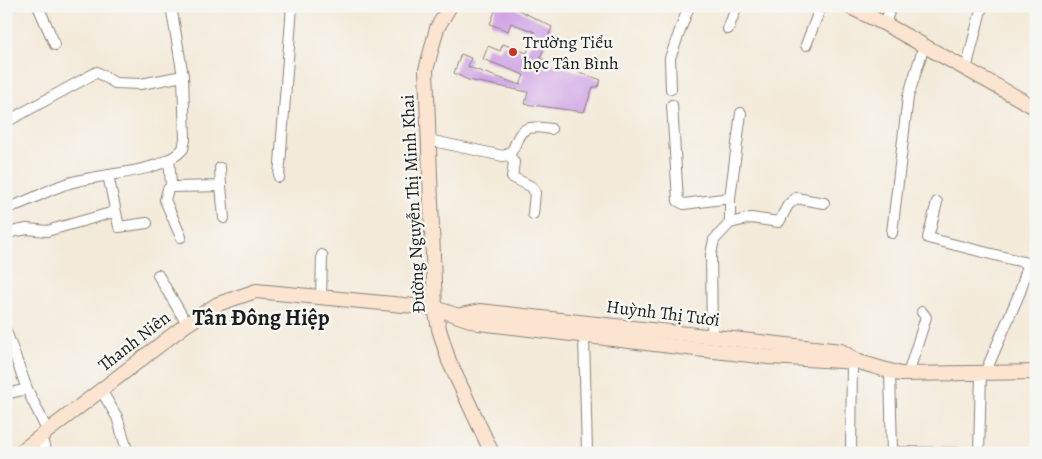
<svg xmlns="http://www.w3.org/2000/svg" width="1042" height="459" viewBox="0 0 1042 459" font-family="Alegreya,serif">
	<style>
		.building { fill: #cd9ee4 }
		.lines { fill: none; stroke-linecap: round; stroke-linejoin: round }
		.street-casing { stroke: #88837a; stroke-width: 12 }
		.secondary-casing { stroke: #88837a; stroke-width: 16 }
		.street { stroke: #fff; stroke-width: 10 }
		.secondary { stroke: #fce5d0; stroke-width: 14 }
		.poi-dot { fill: #c8321e; stroke: #f6f6f2; stroke-width: 2 }
		.labels { text-anchor: middle; stroke-width: 5; stroke-linejoin: round; paint-order: stroke }
		.poi-label { font-size: 18px; fill: #1c1c1c; stroke: #f6f6f2; text-anchor: start }
		.street-label { font-size: 18px; fill: #1c1c1c; stroke: #f6f6f2 }
		.district-label { font-size: 22px; font-weight: bold; fill: #1c1c1c; stroke: #f6f6f2 }
	</style>
	<rect width="100%" height="100%" fill="#f6f6f2"/>
	<filter id="ink" filterUnits="userSpaceOnUse"><feTurbulence type="fractalNoise" baseFrequency=".02" numOctaves="2"/><feDisplacementMap in="SourceGraphic" scale="10" xChannelSelector="R" yChannelSelector="G"/><feConvolveMatrix kernelMatrix="1 2 1 2 8 2 1 2 1" color-interpolation-filters="sRGB"/></filter>
	<filter id="wash" filterUnits="userSpaceOnUse"><feTurbulence type="fractalNoise" baseFrequency=".0096" numOctaves="4" result="noise"/><feDisplacementMap in="SourceGraphic" scale="20" xChannelSelector="R" yChannelSelector="G"/><feGaussianBlur stdDeviation="1.12" result="paint"/><feColorMatrix in="noise" values="0 0 0 0 0 0 0 0 0 0 0 0 0 0 0 0 0 1.4 0 .05"/><feComposite in="paint" operator="in"/></filter>
	<g filter="url(#wash)">
		<rect width="100%" height="100%" fill="#f4ead9"/>
		<g id="blocks">
			<path class="building" d="M 497,6 L 511,6 L 552,27 L 540,58 L 601,80 L 598,87 L 593,87 L 584,112 L 525,104 L 528,92 L 468,80 L 454,73 L 461,54 L 471,58 L 468,67 L 520,85 L 524,75 L 483,59 L 488,46 L 500,51 L 503,44 L 527,53 L 535,32 L 511,23 L 508,31 L 490,24 Z"/>
		</g>
	</g>
	<g filter="url(#ink)">
		<use href="#blocks" fill-opacity="0" stroke="#88837a" stroke-width="1"/>
		<g class="lines">
			<g class="street-casing">
				<g id="street">
					<path d="M 38,6 L 55,45"/>
					<path d="M 885,24 L 891,6"/>
					<path d="M 728,29 L 737,6"/>
					<path d="M 806,45 L 821,6"/>
					<path d="M 966,69 L 982,6"/>
					<path d="M 671,89 L 670,58 L 689,6"/>
					<path d="M 672,105 L 678,201 L 684,204 L 730,198 L 730,223 L 714,240 L 711,254 L 712,338"/>
					<path d="M 6,122 L 97,72 L 115,83 L 141,84 L 183,76"/>
					<path d="M 429,140 L 503,156 C 525,151 505,120 551,129"/>
					<path d="M 508,154 L 514,162 L 512,177 L 532,187 L 535,193 L 533,214"/>
					<path d="M 169,159 L 171,184 L 174,187 L 221,186 L 220,168"/>
					<path d="M 108,175 L 119,227 L 147,223"/>
					<path d="M 279,177 L 292,6"/>
					<path d="M 172,186 L 168,189 L 165,200 L 181,237"/>
					<path d="M 221,186 L 224,218"/>
					<path d="M 730,198 L 741,113"/>
					<path d="M 937,202 L 928,238 L 1027,263 L 1028,265 L 1020,292 L 985,373"/>
					<path d="M 6,208 C 27,203 43,192 63,185 C 97,172 159,176 183,149 L 185,139 L 183,76 L 171,6"/>
					<path d="M 730,223 L 751,218 L 779,222 L 788,205 L 796,198 L 824,203"/>
					<path d="M 6,233 L 27,229 L 47,231 L 114,212"/>
					<path d="M 892,233 L 908,97 L 924,46"/>
					<path d="M 158,275 L 187,324"/>
					<path d="M 321,299 L 322,255"/>
					<path d="M 6,331 L 27,389 L 47,430"/>
					<path d="M 584,336 L 587,453"/>
					<path d="M 890,371 L 892,453"/>
					<path d="M 908,374 L 926,317 L 922,312"/>
					<path d="M 101,390 L 117,417 L 128,453"/>
					<path d="M 6,394 L 27,389"/>
					<path d="M 40,436 L 47,453"/>
					<path d="M 892,452 L 957,453"/>
					<path d="M 851,453 L 852,362"/>
					<path d="M 979,453 L 981,373"/>
				</g>
			</g>
			<g class="secondary-casing">
				<g id="secondary">
					<path d="M 450,6 L 437,28 L 426,70 L 435,308 L 439,329 L 449,361 L 492,453"/>
					<path d="M 848,6 L 885,24 L 1036,108"/>
					<path d="M 461,315 L 480,311 L 841,351 L 857,361"/>
					<path d="M 19,453 L 187,324 L 218,304 L 256,291 L 435,308 L 479,323 L 696,349 L 769,357 L 859,362 L 900,374 L 1036,372"/>
				</g>
			</g>
			<use href="#street" class="street"/>
			<use href="#secondary" class="secondary"/>
		</g>
	</g>
	<circle class="poi-dot" cx="513" cy="52" r="5"/>
	<g class="labels">
		<g class="poi-label">
			<text x="523" y="48">Trường Tiểu<tspan x="523" dy="21">học Tân Bình</tspan></text>
		</g>
		<g class="street-label">
			<text transform="translate(413 204) rotate(-93)" y="6">Đường Nguyễn Thị Minh Khai</text>
			<text transform="translate(663 313) rotate(7)" y="6">Huỳnh Thị Tươi</text>
			<text transform="translate(134 341) rotate(-38)" y="6">Thanh Niên</text>
		</g>
		<g class="district-label">
			<text x="261" y="325">Tân Đông Hiệp</text>
		</g>
	</g>
	<rect width="1042" height="459" fill="none" stroke="#f6f6f2" stroke-width="25"/>
</svg>
